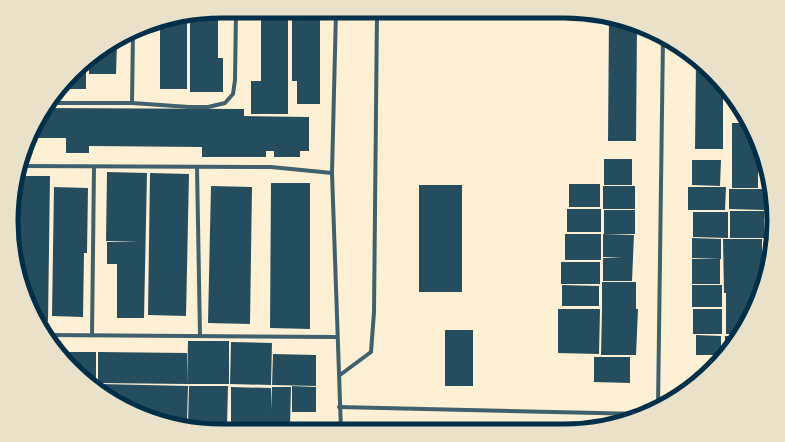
<svg xmlns="http://www.w3.org/2000/svg" width="785" height="442" viewBox="0 0 785 442" font-family="Arial,sans-serif">
	<style>
		.building { fill: #264d5e }
		.lines { fill: none; stroke-linecap: round; stroke-linejoin: round }
		.minor { stroke: #3f606c; stroke-width: 4 }
		.rim { fill: none; stroke: #003049; stroke-width: 5 }
	</style>
	<rect width="100%" height="100%" fill="#fdf0d5"/>
	<g class="building">
		<path d="M 218,11 L 218,58 L 223,58 L 223,92 L 190,92 L 190,16 Z"/>
		<path d="M 261,11 L 288,11 L 288,114 L 251,114 L 251,81 L 261,81 Z"/>
		<path d="M 292,11 L 320,11 L 320,104 L 297,104 L 297,81 L 292,81 Z"/>
		<path d="M 187,17 L 187,89 L 160,89 L 160,21 Z"/>
		<path d="M 609,17 L 619,18 L 637,26 L 636,141 L 608,141 Z"/>
		<path d="M 117,42 L 116,74 L 89,74 L 89,59 L 93,54 Z"/>
		<path d="M 86,62 L 86,89 L 61,89 Z"/>
		<path d="M 696,62 L 723,87 L 723,149 L 695,149 Z"/>
		<path d="M 45,108 L 244,109 L 244,116 L 309,117 L 309,151 L 300,151 L 300,157 L 274,157 L 274,151 L 266,151 L 266,157 L 202,157 L 202,147 L 89,146 L 89,153 L 66,153 L 66,138 L 31,138 Z"/>
		<path d="M 732,123 L 746,123 L 758,148 L 758,188 L 732,188 Z"/>
		<rect x="604" y="159" width="28" height="26"/>
		<path d="M 692,160 L 721,160 L 720,186 L 692,185 Z"/>
		<path d="M 107,172 L 147,173 L 144,318 L 117,318 L 117,264 L 107,264 L 107,242 L 139,242 L 106,241 Z"/>
		<path d="M 150,173 L 189,174 L 186,316 L 148,315 Z"/>
		<path d="M 17,176 L 50,176 L 48,321 L 39,321 L 27,301 L 11,235 Z"/>
		<path d="M 271,183 L 310,183 L 310,329 L 270,328 Z"/>
		<rect x="569" y="184" width="31" height="23"/>
		<rect x="419" y="185" width="43" height="107"/>
		<path d="M 211,186 L 252,187 L 250,324 L 208,323 Z"/>
		<rect x="603" y="186" width="32" height="23"/>
		<path d="M 54,187 L 88,188 L 87,253 L 84,253 L 83,317 L 52,316 Z"/>
		<path d="M 688,187 L 726,187 L 725,210 L 688,210 Z"/>
		<path d="M 729,189 L 764,189 L 764,210 L 729,209 Z"/>
		<rect x="567" y="209" width="34" height="23"/>
		<rect x="604" y="210" width="31" height="24"/>
		<rect x="730" y="211" width="34" height="27"/>
		<path d="M 693,212 L 728,212 L 728,238 L 693,237 Z"/>
		<rect x="565" y="234" width="36" height="26"/>
		<path d="M 603,234 L 634,235 L 632,281 L 603,281 L 603,258 L 622,257 L 603,257 Z"/>
		<path d="M 692,238 L 721,239 L 721,259 L 692,258 Z"/>
		<path d="M 723,239 L 762,239 L 762,279 L 751,312 L 741,312 L 750,312 L 746,326 L 740,334 L 726,334 L 726,293 L 724,293 Z"/>
		<rect x="692" y="259" width="28" height="25"/>
		<rect x="561" y="262" width="39" height="22"/>
		<path d="M 602,282 L 636,282 L 636,309 L 638,309 L 636,355 L 601,355 L 602,309 L 622,309 L 602,309 Z"/>
		<path d="M 562,285 L 599,286 L 599,306 L 562,306 Z"/>
		<rect x="692" y="285" width="30" height="22"/>
		<path d="M 558,309 L 600,309 L 599,354 L 558,353 Z"/>
		<rect x="693" y="309" width="29" height="25"/>
		<rect x="445" y="330" width="28" height="56"/>
		<path d="M 696,335 L 721,336 L 721,355 L 696,355 Z"/>
		<path d="M 725,336 L 739,336 L 725,353 Z"/>
		<path d="M 188,341 L 229,341 L 229,384 L 187,384 Z"/>
		<path d="M 231,342 L 272,343 L 271,385 L 230,384 Z"/>
		<path d="M 58,352 L 96,352 L 96,380 L 88,380 L 63,359 Z"/>
		<path d="M 98,352 L 187,353 L 187,384 L 98,383 Z"/>
		<path d="M 273,354 L 316,355 L 316,386 L 272,385 Z"/>
		<path d="M 594,357 L 630,357 L 630,383 L 594,382 Z"/>
		<path d="M 100,384 L 188,386 L 187,420 L 152,419 L 116,403 L 100,390 Z"/>
		<path d="M 189,386 L 228,386 L 227,425 L 188,424 Z"/>
		<path d="M 292,386 L 316,387 L 316,412 L 292,412 Z"/>
		<path d="M 231,387 L 271,388 L 271,410 L 272,387 L 291,387 L 290,425 L 249,422 L 248,426 L 231,426 Z"/>
	</g>
	<g class="lines">
		<g class="minor">
			<path d="M 336,11 L 332,173 L 341,430"/>
			<path d="M 48,103 L 132,103 L 189,107 L 208,107 L 225,103 L 233,94 L 235,80 L 236,11"/>
			<path d="M 132,103 L 133,33"/>
			<path d="M 18,166 L 271,167 L 332,173"/>
			<path d="M 197,167 L 200,335"/>
			<path d="M 766,266 L 768,189"/>
			<path d="M 48,335 L 337,337"/>
			<path d="M 92,335 L 94,167"/>
			<path d="M 340,375 L 371,352 L 374,312 L 377,11"/>
			<path d="M 339,407 L 642,414"/>
			<path d="M 658,407 L 663,37"/>
		</g>
	</g>
	<path d="M0 0H785V442H0ZM221 18H564A203 203 0 0 1 767 221V221A203 203 0 0 1 564 424H221A203 203 0 0 1 18 221V221A203 203 0 0 1 221 18Z" fill="#e9e1ca" fill-rule="evenodd"/>
	<path class="rim" d="M221 18H564A203 203 0 0 1 767 221V221A203 203 0 0 1 564 424H221A203 203 0 0 1 18 221V221A203 203 0 0 1 221 18Z"/>
</svg>
